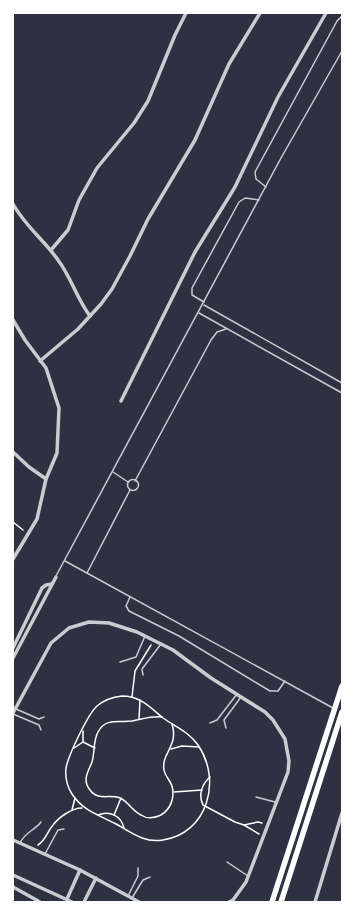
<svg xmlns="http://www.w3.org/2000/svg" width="355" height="915" viewBox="0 0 355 915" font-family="'Exo 2',sans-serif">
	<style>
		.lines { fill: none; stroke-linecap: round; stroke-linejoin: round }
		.path { stroke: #fff; stroke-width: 1.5 }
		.service { stroke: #caccd0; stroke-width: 1.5 }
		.minor { stroke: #caccd0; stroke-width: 3.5 }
		.primary { stroke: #fff; stroke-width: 5.5 }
	</style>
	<rect width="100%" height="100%" fill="#2d3142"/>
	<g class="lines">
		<g class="path">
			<path d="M 13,522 L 23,530"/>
			<path d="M 122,696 C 140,696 150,707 163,718 C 176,727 189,732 198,745 C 222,780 208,833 163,840 C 144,843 132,833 116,824 C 99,815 83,811 72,794 C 67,786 65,777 66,768 C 68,756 88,714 97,706 C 104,700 113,697 122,696 Z"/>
			<path d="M 132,697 L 135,671 L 151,645"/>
			<path d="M 162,717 C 151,716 143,719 132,721 C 119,723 106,717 98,732 C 93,741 95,752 92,762 C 88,772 82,780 90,790 C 98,801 109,794 120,798 C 129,802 132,811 141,815 C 147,819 155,818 161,815 C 171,809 175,797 172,786 C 170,780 165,776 164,770 C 161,753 179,746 172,724"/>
			<path d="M 139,719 L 140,700"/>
			<path d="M 83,742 L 95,748"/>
			<path d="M 74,748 L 83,742 L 83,731"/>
			<path d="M 171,749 L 182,746 L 199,747"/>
			<path d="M 210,777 C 202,784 198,795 203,805 L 235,822 L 244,825 L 259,834"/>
			<path d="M 174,792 L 202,790"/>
			<path d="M 72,810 L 75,798"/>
			<path d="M 98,815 C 110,810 121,816 124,828"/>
			<path d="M 114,815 L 121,798"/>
			<path d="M 244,825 L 258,822 L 262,823"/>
			<path d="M 38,845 C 46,840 47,832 53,825 C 59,817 72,808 82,808"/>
		</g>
		<g class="service">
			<path d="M 266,187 L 256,179 L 255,172 L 337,21 L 342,16"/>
			<path d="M 204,302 L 192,295 L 192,288 L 239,202 L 245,198 L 259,200"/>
			<path d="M 204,305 L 342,383"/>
			<path d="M 199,313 L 342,393"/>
			<path d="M 113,472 L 128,482"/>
			<circle cx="133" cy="485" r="5.5"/>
			<path d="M 135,481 L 211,340 L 217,332 L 226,329"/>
			<path d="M 65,561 L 333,708"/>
			<path d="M 87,573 L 130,490"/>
			<path d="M 56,576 L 281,158 L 342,51"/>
			<path d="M 130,597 L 126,606 L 129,611 L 179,636 L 270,691 L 278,691 L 285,681"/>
			<path d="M 120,662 L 136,657 L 145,636"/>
			<path d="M 143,675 L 142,669 L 161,644"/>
			<path d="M 16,709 L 39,719 L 44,717"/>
			<path d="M 13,714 L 39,725 L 41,730"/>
			<path d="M 210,723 L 217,720 L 237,694"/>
			<path d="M 226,728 L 224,720 L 241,697"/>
			<path d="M 256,797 L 275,802"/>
			<path d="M 20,843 C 25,832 34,831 41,822"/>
			<path d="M 45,854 L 58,830 L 64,829"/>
			<path d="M 227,862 L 248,876"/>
			<path d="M 128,896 L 138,876 L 138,868"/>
			<path d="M 132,898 L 143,880 L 150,877"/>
		</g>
		<g class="minor">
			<path d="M 13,204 C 25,226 44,240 58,260 C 71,277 77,299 90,316"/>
			<path d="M 51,250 L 68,230 L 79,200 L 97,168 L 134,123 L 148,101 L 175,35 L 186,13"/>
			<path d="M 13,320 L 25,340 L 46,368 L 59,408 L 57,453 L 46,479 L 37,519 L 13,559"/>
			<path d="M 40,361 L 78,329 L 101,304 L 112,289 L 130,256 L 148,219 L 195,140 L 229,64 L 260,13"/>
			<path d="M 121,401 L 195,252 L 235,187 L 278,97 L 326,13"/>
			<path d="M 13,452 L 29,467 L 46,479"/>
			<path d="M 13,648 L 42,588 L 46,585 L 52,584"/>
			<path d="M 13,658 L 56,577"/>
			<path d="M 13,713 L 51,643 L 69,628 L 89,622 L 109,623 L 137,632 L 173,650 L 211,678 L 265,712 L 273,720 L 285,739 L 289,761 L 288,772 L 246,882 L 233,900 L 229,902"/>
			<path d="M 13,840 L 80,870 L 139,902"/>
			<path d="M 13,875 L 72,902"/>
			<path d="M 13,887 L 40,902"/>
			<path d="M 67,899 L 80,870"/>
			<path d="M 84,902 L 96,878"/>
			<path d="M 315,902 L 342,813"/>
		</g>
		<g class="primary">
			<path d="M 272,902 L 342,686"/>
			<path d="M 281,902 L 342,712"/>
		</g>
	</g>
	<rect width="355" height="915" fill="none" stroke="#ffffff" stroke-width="28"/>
</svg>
